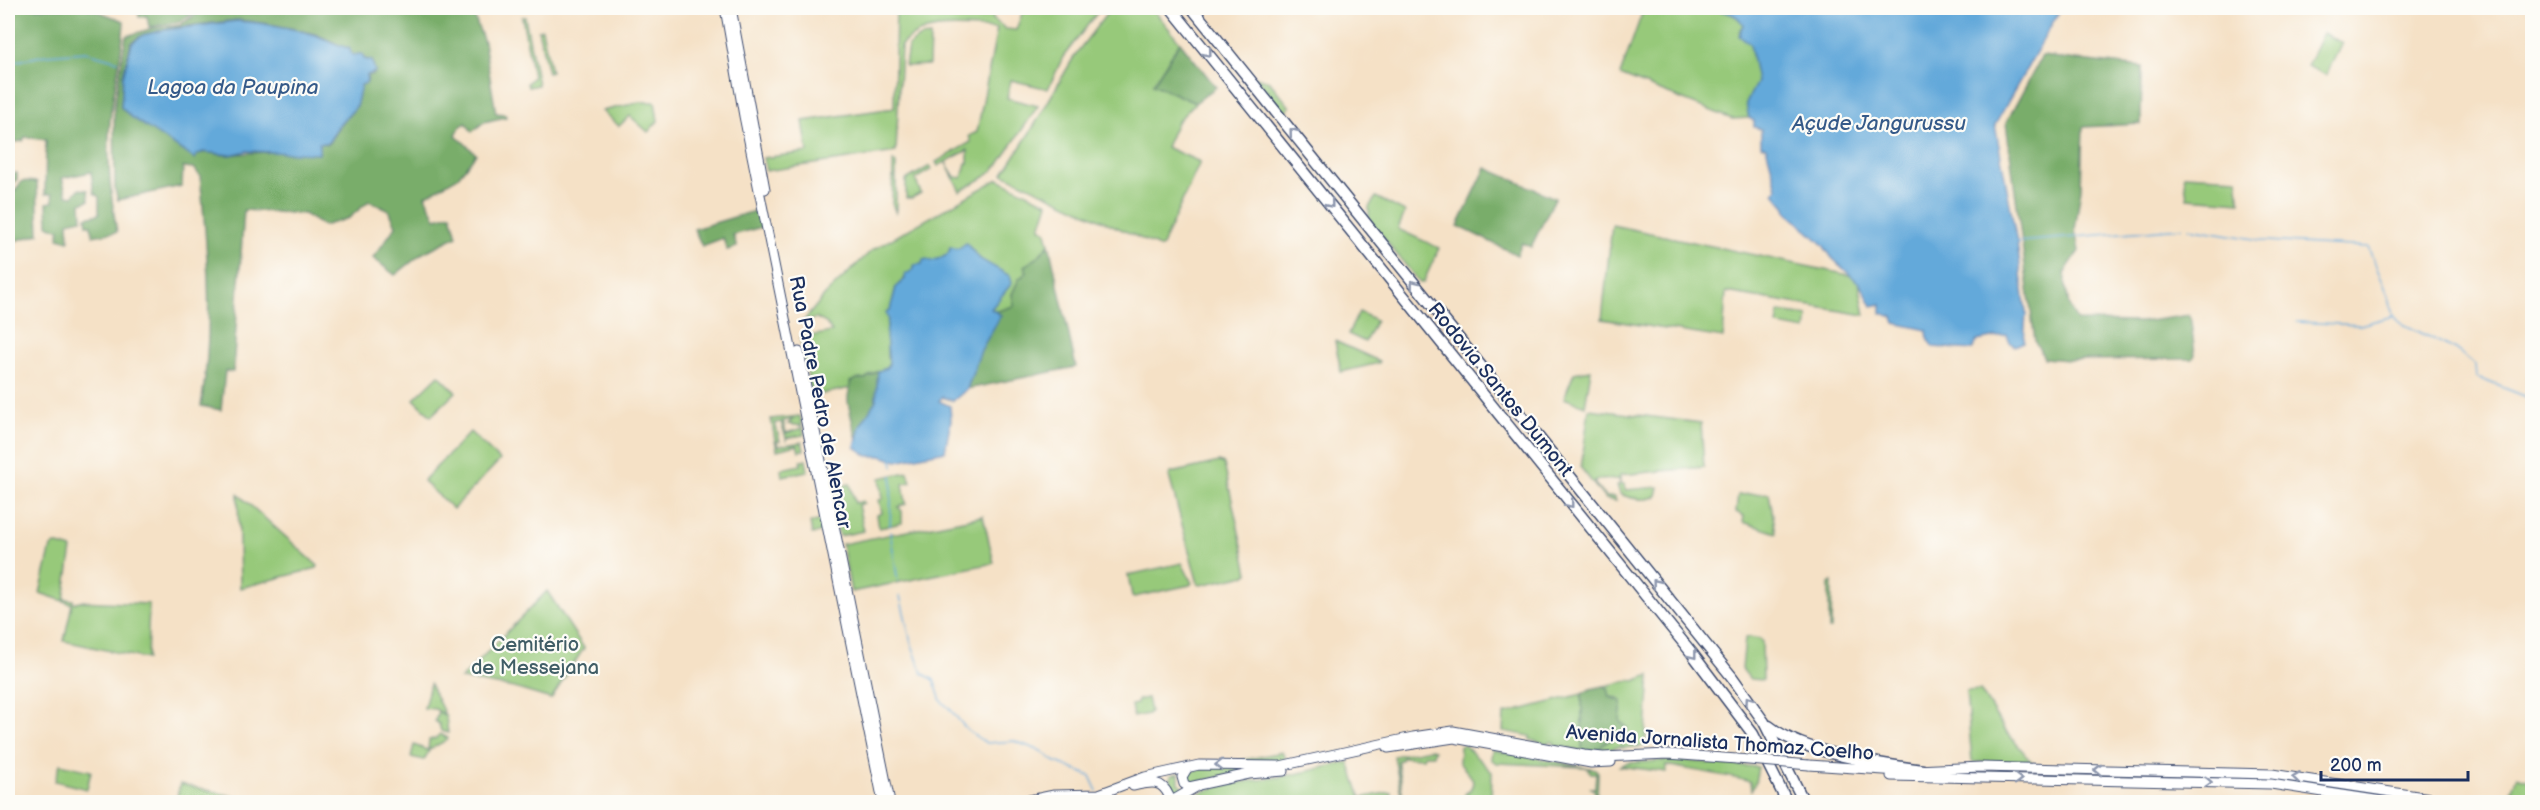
<svg xmlns="http://www.w3.org/2000/svg" width="2540" height="810" viewBox="0 0 2540 810" font-family="'Balsamiq Sans',sans-serif">
	<style>
		.green { fill: #97c97a; stroke: #597c6c; stroke-width: 1.5 }
		.forest { fill: #79ad6a; stroke: #4a6e64; stroke-width: 1.5; fill-rule: evenodd }
		.water { fill: #64a9da; stroke: #406c9c; stroke-width: 1.5 }
		.lines { fill: none; stroke-linecap: round; stroke-linejoin: round }
		.stream { stroke: #64a9da; stroke-width: 1.5 }
		.major-casing { stroke: #3c4a6e; stroke-width: 11 }
		.highway-casing { stroke: #3c4a6e; stroke-width: 13 }
		.major { stroke: #fff; stroke-width: 9 }
		.highway { stroke: #fff; stroke-width: 10 }
		.major-bridge-casing { stroke: #3c4a6e; stroke-width: 11; stroke-linecap: butt }
		.major-bridge { stroke: #fff; stroke-width: 9 }
		.oneway { stroke: #8d97ae }
		.labels { text-anchor: middle; stroke-width: 4.5; stroke-linejoin: round; paint-order: stroke }
		.street-label { font-size: 20px; fill: #1b2f5e; stroke: #fdfcf7 }
		.park-label { font-size: 20px; fill: #405d66; stroke: #fdfcf7 }
		.water-label { font-size: 21px; font-style: italic; fill: #355a89; stroke: #fdfcf7 }
	</style>
	<rect width="100%" height="100%" fill="#fdfcf7"/>
	<filter id="ink" filterUnits="userSpaceOnUse"><feTurbulence type="fractalNoise" baseFrequency=".0167" numOctaves="2"/><feDisplacementMap in="SourceGraphic" scale="12" xChannelSelector="R" yChannelSelector="G"/><feConvolveMatrix kernelMatrix="1 2 1 2 8 2 1 2 1" color-interpolation-filters="sRGB"/></filter>
	<filter id="wash" filterUnits="userSpaceOnUse"><feTurbulence type="fractalNoise" baseFrequency=".008" numOctaves="4" result="noise"/><feDisplacementMap in="SourceGraphic" scale="24" xChannelSelector="R" yChannelSelector="G"/><feGaussianBlur stdDeviation="1.35" result="paint"/><feColorMatrix in="noise" values="0 0 0 0 0 0 0 0 0 0 0 0 0 0 0 0 0 1.4 0 .05"/><feComposite in="paint" operator="in"/></filter>
	<g filter="url(#wash)">
		<rect width="100%" height="100%" fill="#f5e1c6"/>
		<g class="green">
			<path d="M 896,8 L 992,8 L 993,19 L 1006,29 L 1016,30 L 1024,8 L 1101,8 L 1063,57 L 1048,89 L 1011,80 L 1007,98 L 1038,106 L 999,164 L 985,177 L 960,191 L 946,163 L 955,177 L 962,178 L 966,163 L 968,163 L 968,150 L 938,166 L 936,162 L 971,142 L 969,136 L 977,132 L 997,29 C 965,28 925,20 901,45 L 896,152 L 766,171 L 763,158 L 808,152 L 803,121 L 894,108 Z"/>
			<path d="M 1111,8 L 1152,8 L 1180,42 L 1153,84 L 1195,103 L 1177,122 L 1166,147 L 1200,162 L 1161,248 L 1003,174 L 1034,126 L 1075,55 Z"/>
			<path d="M 1644,8 C 1667,8 1732,0 1743,25 L 1739,32 L 1750,44 L 1757,74 L 1757,82 L 1746,103 L 1749,118 L 1732,119 L 1620,75 Z"/>
			<path d="M 522,17 L 525,17 L 538,85 L 528,87 L 527,83 L 533,77 Z"/>
			<path d="M 542,29 L 551,72 L 548,73 L 538,30 Z"/>
			<path d="M 2323,33 L 2342,43 L 2326,75 L 2307,66 Z"/>
			<path d="M 930,36 L 929,65 L 905,66 L 908,46 L 920,37 Z"/>
			<path d="M 1253,76 L 1269,81 L 1290,107 L 1284,113 Z"/>
			<path d="M 641,102 L 655,102 L 658,121 L 648,132 L 630,116 L 619,126 L 602,111 Z"/>
			<path d="M 893,161 L 896,163 L 896,214 L 892,203 Z"/>
			<path d="M 930,166 L 932,169 L 915,179 L 921,193 L 912,198 L 906,198 L 906,180 Z"/>
			<path d="M 2184,175 L 2237,178 L 2240,202 L 2187,198 Z"/>
			<path d="M 998,179 L 1048,203 L 1040,228 L 1046,232 L 1049,244 L 1037,258 L 1025,266 L 1027,272 L 1019,279 L 1012,294 L 1014,306 L 995,312 L 991,309 L 1005,291 L 1010,277 L 980,259 L 970,248 L 965,246 L 955,249 L 950,247 L 948,255 L 914,269 L 896,287 L 887,324 L 887,358 L 890,361 L 886,368 L 872,374 L 851,388 L 812,396 L 800,338 L 832,332 L 826,323 L 816,318 L 802,323 L 825,295 L 872,250 Z"/>
			<path d="M 1376,197 L 1405,212 L 1398,229 L 1439,248 L 1423,283 L 1420,283 L 1369,220 L 1369,207 Z"/>
			<path d="M 1612,225 L 1858,277 L 1865,315 L 1726,292 L 1723,338 L 1602,319 Z"/>
			<path d="M 1359,312 L 1376,320 L 1365,342 L 1348,334 Z"/>
			<path d="M 1779,312 L 1808,316 L 1806,330 L 1777,325 Z"/>
			<path d="M 1335,341 L 1379,361 L 1379,363 L 1341,372 Z"/>
			<path d="M 1591,370 L 1585,406 L 1564,398 L 1574,373 Z"/>
			<path d="M 439,375 L 456,392 L 431,416 L 414,399 Z"/>
			<path d="M 1589,409 L 1701,423 L 1704,467 L 1620,475 L 1620,484 L 1624,484 L 1625,490 L 1659,487 L 1657,496 C 1645,502 1632,499 1620,494 L 1617,485 L 1620,485 L 1619,479 L 1597,480 L 1594,483 L 1606,497 L 1614,497 L 1616,501 L 1605,499 L 1581,468 Z"/>
			<path d="M 800,416 L 802,426 L 788,424 L 793,419 L 783,421 L 786,433 L 803,428 L 804,435 L 786,438 L 787,441 L 781,422 L 775,423 L 780,441 L 777,441 L 778,446 L 802,442 L 804,450 L 799,451 L 797,445 L 777,450 L 771,419 Z"/>
			<path d="M 470,432 L 500,460 L 453,509 L 423,481 Z"/>
			<path d="M 806,460 L 808,471 L 782,476 L 781,469 L 801,465 L 801,461 Z"/>
			<path d="M 1219,462 L 1224,464 L 1248,573 L 1246,575 L 1201,585 L 1198,584 L 1169,476 L 1171,473 Z"/>
			<path d="M 908,472 L 911,482 L 903,484 L 906,504 L 898,507 L 902,511 L 902,523 L 879,528 L 877,515 L 882,513 L 879,500 L 883,499 L 880,478 Z"/>
			<path d="M 850,484 L 855,503 L 863,501 L 864,503 L 858,505 L 864,531 L 839,536 L 830,489 Z"/>
			<path d="M 1769,493 L 1776,533 L 1743,522 L 1744,516 L 1736,512 L 1738,495 Z"/>
			<path d="M 238,494 L 318,566 L 317,568 L 240,588 Z"/>
			<path d="M 983,516 L 994,563 L 851,592 L 842,544 Z"/>
			<path d="M 821,520 L 824,532 L 812,534 L 810,523 Z"/>
			<path d="M 55,544 L 72,549 L 64,599 L 73,600 L 73,603 L 80,601 L 149,604 L 147,659 L 64,641 L 72,604 L 40,593 L 51,547 Z"/>
			<path d="M 1182,563 L 1192,583 L 1190,585 L 1134,597 L 1132,596 L 1128,575 Z"/>
			<path d="M 1832,582 L 1831,629 L 1829,629 L 1829,584 Z"/>
			<path d="M 547,591 L 584,648 L 551,699 L 514,688 L 461,679 Z"/>
			<path d="M 1749,637 L 1760,639 L 1762,642 L 1763,680 L 1750,679 L 1742,669 L 1745,638 Z"/>
			<path d="M 1650,675 L 1645,746 L 1622,748 L 1622,746 L 1597,752 L 1598,747 L 1607,741 L 1622,738 L 1627,732 L 1627,727 L 1620,722 L 1619,698 L 1609,697 L 1608,688 L 1604,686 L 1632,680 L 1634,681 Z"/>
			<path d="M 430,684 L 445,715 L 435,709 L 424,708 Z"/>
			<path d="M 1980,690 L 2004,729 L 2033,763 L 1972,762 L 1966,691 Z"/>
			<path d="M 1582,694 L 1582,751 L 1554,745 L 1554,742 L 1549,742 L 1548,744 L 1530,740 L 1530,736 L 1503,731 L 1504,714 Z"/>
			<path d="M 1147,698 L 1150,711 L 1148,714 L 1133,717 L 1131,705 L 1137,704 L 1138,700 Z"/>
			<path d="M 438,711 L 446,717 L 448,733 L 441,731 L 439,724 L 435,721 Z"/>
			<path d="M 440,734 L 448,738 L 447,740 L 428,750 L 429,740 L 436,738 Z"/>
			<path d="M 414,745 L 429,751 L 424,760 L 411,757 Z"/>
			<path d="M 1464,745 L 1492,772 L 1491,802 L 1464,802 L 1465,794 C 1481,782 1469,774 1459,763 L 1460,746 Z"/>
			<path d="M 1430,749 L 1434,750 L 1433,755 L 1424,755 L 1423,758 L 1402,757 L 1401,760 L 1398,760 C 1397,774 1403,784 1402,799 L 1394,756 Z"/>
			<path d="M 1492,750 L 1595,769 L 1598,772 L 1597,802 L 1595,802 L 1595,791 L 1591,788 L 1595,788 L 1596,773 L 1591,773 L 1586,767 L 1496,763 L 1491,759 Z"/>
			<path d="M 1282,752 L 1285,758 L 1285,763 L 1234,762 Z"/>
			<path d="M 1675,760 L 1758,767 L 1755,783 L 1751,790 L 1750,782 C 1723,774 1694,771 1666,765 L 1666,772 L 1620,766 L 1627,763 Z"/>
			<path d="M 1349,762 L 1361,798 L 1391,792 L 1393,802 L 1188,802 L 1190,798 C 1219,781 1253,782 1285,776 C 1306,772 1327,766 1349,762 Z"/>
			<path d="M 60,764 L 91,771 L 87,789 L 55,781 Z"/>
			<path d="M 1206,767 L 1257,768 L 1189,784 L 1186,775 L 1188,772 Z"/>
			<path d="M 1179,773 L 1179,783 L 1186,789 L 1171,798 L 1171,775 Z"/>
			<path d="M 2517,776 L 2532,781 L 2532,802 L 2510,794 Z"/>
			<path d="M 180,784 L 258,802 L 176,802 Z"/>
		</g>
		<g class="forest">
			<path d="M 8,8 L 82,8 L 92,9 L 124,21 C 123,52 115,81 111,112 C 106,151 110,194 117,232 L 93,236 L 91,225 L 87,225 L 86,217 L 99,214 L 99,197 L 94,193 L 91,172 L 62,178 L 67,195 L 73,196 L 79,189 L 88,190 L 89,200 L 81,203 L 82,219 L 68,222 L 69,241 L 58,238 L 60,230 L 48,225 L 47,203 L 53,202 L 52,194 L 45,194 L 46,140 L 25,137 L 23,141 L 8,143 Z"/>
			<path d="M 130,8 L 220,8 L 199,10 L 179,22 L 149,27 L 147,16 L 139,17 L 138,9 Z"/>
			<path d="M 235,8 L 471,8 L 484,42 L 496,113 L 505,114 L 506,117 L 484,122 L 472,132 L 466,123 L 460,127 L 456,135 L 476,154 L 458,177 L 425,196 L 436,218 L 451,214 L 457,236 L 423,253 L 395,275 L 373,258 L 396,226 L 389,210 L 369,201 L 349,218 L 323,226 L 304,214 L 244,210 L 233,372 L 225,371 L 221,410 L 201,406 C 214,330 208,253 200,176 L 194,168 L 183,167 L 182,186 L 118,200 L 115,190 L 114,108 L 126,36 L 153,28 L 180,25 L 200,12 ZM 237,20 C 264,22 289,27 315,34 C 324,37 342,48 349,48 L 352,55 L 362,54 L 364,59 L 372,60 L 375,72 L 373,75 L 368,75 L 367,83 L 361,85 L 356,107 L 339,127 L 329,144 L 319,143 L 319,154 C 289,149 256,152 229,155 C 218,156 207,149 197,155 L 195,159 L 124,111 L 121,107 L 123,76 L 131,42 L 143,35 L 171,28 Z"/>
			<path d="M 1180,42 L 1216,87 L 1195,103 L 1153,84 Z"/>
			<path d="M 2042,56 L 2142,67 L 2141,124 L 2083,127 L 2081,188 L 2075,230 L 2079,251 L 2064,273 L 2069,306 L 2077,321 L 2141,322 L 2190,315 L 2195,354 L 2193,359 L 2068,360 L 2044,358 L 2035,341 L 2006,123 Z"/>
			<path d="M 1486,168 L 1555,198 L 1531,247 L 1522,243 L 1517,255 L 1458,226 Z"/>
			<path d="M 17,173 L 17,179 L 10,188 L 14,192 L 22,181 L 37,182 L 39,234 L 8,243 L 8,174 Z"/>
			<path d="M 758,210 L 762,227 L 733,235 L 737,247 L 727,250 L 723,238 L 702,246 L 694,229 Z"/>
			<path d="M 1049,244 L 1076,367 L 967,389 L 981,350 L 1000,315 L 992,311 L 998,311 L 1014,306 L 1012,294 L 1019,279 L 1027,272 L 1024,266 L 1037,258 Z"/>
			<path d="M 878,371 L 876,400 L 857,439 C 853,425 850,414 848,401 C 847,393 851,389 850,382 L 857,379 L 865,379 Z"/>
			<path d="M 1604,686 L 1608,688 L 1610,697 L 1622,701 L 1620,722 L 1628,728 L 1622,738 L 1607,741 L 1597,751 L 1582,751 L 1582,694 L 1590,689 Z"/>
		</g>
		<g class="water">
			<path d="M 1711,8 L 2061,8 L 1995,125 L 2017,242 L 2026,313 L 2024,342 L 2015,346 L 2010,343 L 2007,335 L 1977,341 L 1972,350 L 1933,347 L 1928,340 L 1927,330 L 1895,323 L 1893,317 L 1881,313 L 1881,304 L 1872,306 L 1861,285 L 1832,258 L 1823,245 L 1787,212 L 1786,207 L 1774,193 L 1777,188 L 1766,147 L 1761,145 L 1761,129 L 1754,127 L 1754,121 L 1749,118 L 1746,103 L 1757,82 L 1750,44 L 1739,36 L 1743,25 C 1737,11 1723,13 1711,8 Z"/>
			<path d="M 237,21 C 264,23 289,27 315,35 C 323,38 343,48 349,48 L 352,55 L 362,54 L 364,59 L 372,61 L 375,72 L 367,75 L 366,83 L 361,85 L 356,107 L 338,126 L 328,143 L 319,143 L 319,154 L 247,151 L 230,155 L 203,152 L 196,155 L 195,159 L 131,117 L 121,107 L 123,76 L 132,43 L 143,35 L 165,30 Z"/>
			<path d="M 966,243 L 980,259 L 1010,276 L 1012,283 L 991,309 L 1001,315 L 981,350 L 967,389 L 953,401 L 942,397 L 939,401 L 950,406 L 951,420 L 945,451 L 897,461 L 881,456 L 868,456 L 855,447 L 860,426 L 876,400 L 878,371 L 886,368 L 889,364 L 886,336 L 888,319 L 886,312 L 890,310 L 896,287 L 905,279 L 905,275 L 914,269 L 914,265 L 922,264 L 923,260 L 927,259 L 931,261 C 940,258 950,257 950,247 L 958,249 Z"/>
		</g>
		<g class="lines">
			<g class="stream">
				<path d="M 8,63 L 46,55 L 86,52 L 118,61"/>
				<path d="M 2189,228 L 2266,241 L 2368,247 L 2389,297 L 2393,316 L 2399,322 L 2460,352 L 2475,365 L 2476,377 L 2532,399"/>
				<path d="M 2017,242 L 2181,228"/>
				<path d="M 2297,322 L 2360,325 L 2393,316"/>
				<path d="M 892,459 L 893,466"/>
				<path d="M 890,526 L 892,475"/>
				<path d="M 890,532 L 898,582"/>
				<path d="M 900,596 L 911,642 L 922,673 L 934,680 L 941,701 L 949,708 L 968,731 L 986,743 L 1014,741 L 1041,751 L 1054,761 L 1090,776 L 1097,791"/>
			</g>
		</g>
	</g>
	<g filter="url(#ink)">
		<g class="lines">
			<g class="major-casing">
				<g id="major">
					<path d="M 725,8 L 744,116 L 883,802"/>
					<path d="M 731,8 L 765,189"/>
					<path d="M 799,352 L 890,802"/>
					<path d="M 1388,748 L 1454,738 L 1591,763 L 1611,762"/>
					<path d="M 1809,765 L 1899,771"/>
					<path d="M 1188,767 L 1182,777 L 1184,784 L 1189,787 L 1249,774 L 1284,771"/>
					<path d="M 1916,770 L 1981,767 L 2272,774 L 2457,802"/>
					<path d="M 1891,776 L 2271,784 L 2388,802"/>
					<path d="M 1133,786 C 1149,783 1161,778 1169,796"/>
					<path d="M 448,802 L 448,799 L 463,802"/>
					<path d="M 1020,802 L 1054,795 L 1099,794 L 1145,777 L 1199,765 L 1280,766 L 1413,737 L 1453,731 L 1584,755 L 1603,757 L 1668,754 L 1737,759"/>
					<path d="M 1170,802 L 1196,787"/>
				</g>
			</g>
			<g class="highway-casing">
				<g id="highway">
					<path d="M 1171,8 L 1691,652 L 1753,734 L 1787,802"/>
					<path d="M 1192,8 L 1732,677 L 1764,722 L 1804,802"/>
					<path d="M 1769,726 C 1803,753 1879,764 1923,770"/>
				</g>
			</g>
			<use href="#major" class="major"/>
			<use href="#highway" class="highway"/>
			<g class="major-bridge-casing">
				<path id="major-bridge" d="M 1737,759 L 1809,765"/>
			</g>
			<use href="#major-bridge" class="major-bridge"/>
		</g>
		<defs><path id="oneway-chevron" d="M-2-3.5L2.5 0L-2 3.5" fill="none" stroke-width="1.6" stroke-linecap="round" stroke-linejoin="round" transform="scale(1.5)"/></defs>
		<g class="oneway">
			<use href="#oneway-chevron" transform="translate(1208 53) rotate(51)"/>
			<use href="#oneway-chevron" transform="translate(1293 132) rotate(-129)"/>
			<use href="#oneway-chevron" transform="translate(1330 204) rotate(51)"/>
			<use href="#oneway-chevron" transform="translate(1414 284) rotate(-128)"/>
			<use href="#oneway-chevron" transform="translate(1570 504) rotate(51)"/>
			<use href="#oneway-chevron" transform="translate(1656 583) rotate(-129)"/>
			<use href="#oneway-chevron" transform="translate(1693 655) rotate(52)"/>
			<use href="#oneway-chevron" transform="translate(1749 700) rotate(-125)"/>
			<use href="#oneway-chevron" transform="translate(1219 765) rotate(-179)"/>
			<use href="#oneway-chevron" transform="translate(2098 770) rotate(-180)"/>
			<use href="#oneway-chevron" transform="translate(2296 777) rotate(-173)"/>
			<use href="#oneway-chevron" transform="translate(2018 779)"/>
			<use href="#oneway-chevron" transform="translate(2208 782) rotate(2)"/>
		</g>
	</g>
	<g class="labels">
		<g class="street-label">
			<text transform="translate(1501 389) rotate(51)" y="7">Rodovia Santos Dumont</text>
			<text transform="translate(821 402) rotate(79)" y="7">Rua Padre Pedro de Alencar</text>
			<text transform="translate(1720 742) rotate(4)" y="7">Avenida Jornalista Thomaz Coelho</text>
		</g>
		<g class="park-label">
			<text x="535" y="651">Cemitério<tspan x="535" dy="23">de Messejana</tspan></text>
		</g>
		<g class="water-label">
			<text x="233" y="94">Lagoa da Paupina</text>
			<text x="1879" y="130">Açude Jangurussu</text>
		</g>
	</g>
	<rect width="2540" height="810" fill="none" stroke="#fdfcf7" stroke-width="30"/>
	<path d="M2321 771v9h147v-9" fill="none" stroke="#1b2f5e" stroke-width="3"/>
	<text x="2330" y="771" font-size="18" fill="#1b2f5e" stroke="#fdfcf7" stroke-width="4.5" paint-order="stroke">200 m</text>
</svg>
